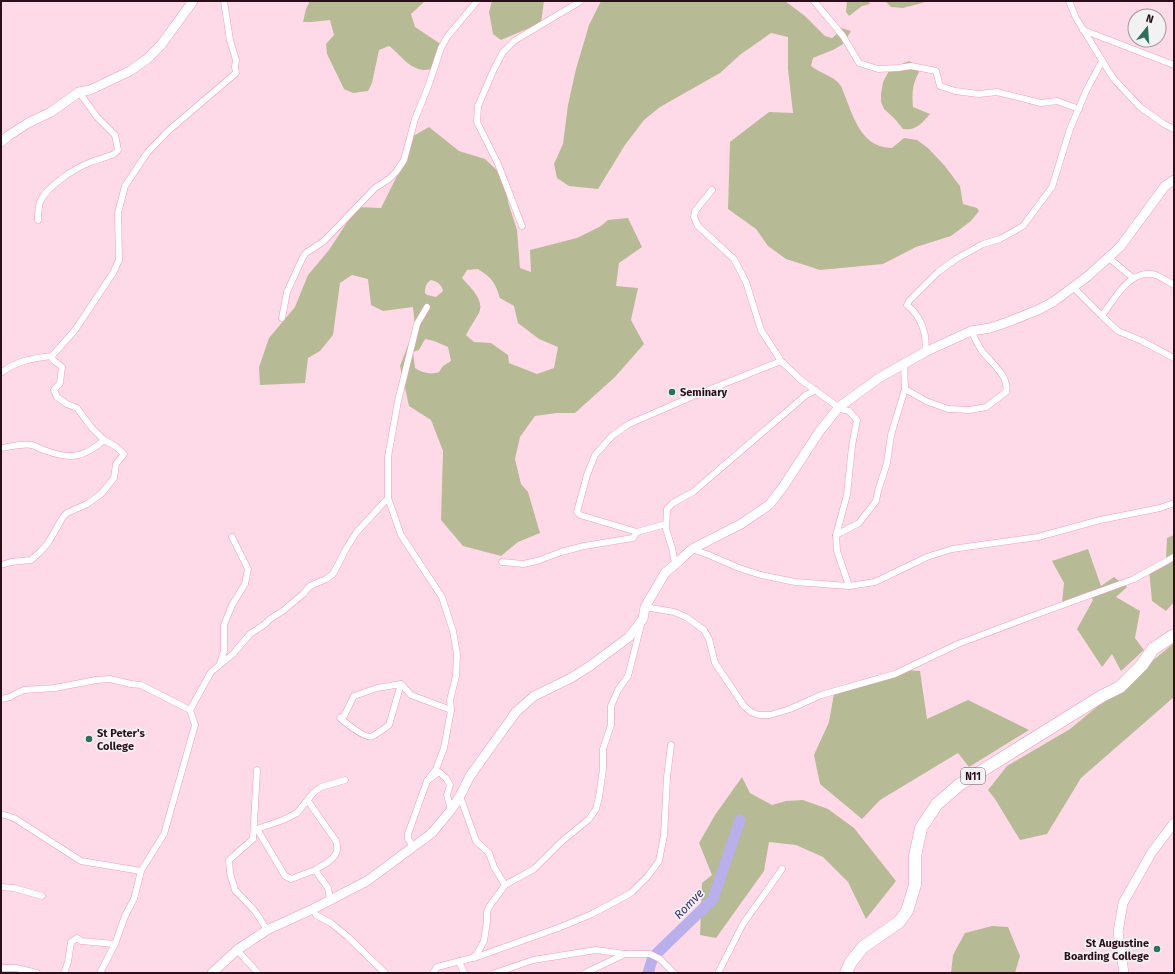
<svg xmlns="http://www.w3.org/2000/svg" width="1175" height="974" viewBox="0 0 1175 974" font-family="'Fira Sans',sans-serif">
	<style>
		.green { fill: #b7bb95; fill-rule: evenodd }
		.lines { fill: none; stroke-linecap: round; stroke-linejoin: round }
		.river { stroke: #b9afeb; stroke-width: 11 }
		.street-casing { stroke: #f09dc1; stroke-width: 7 }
		.secondary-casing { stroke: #f09dc1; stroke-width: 10 }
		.highway-casing { stroke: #f09dc1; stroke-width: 13 }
		.street { stroke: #fff; stroke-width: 6 }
		.secondary { stroke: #fff; stroke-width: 9 }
		.highway { stroke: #fff; stroke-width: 12 }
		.poi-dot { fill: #2e6e5c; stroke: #f2f2f2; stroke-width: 1.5 }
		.labels { text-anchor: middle; stroke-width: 3.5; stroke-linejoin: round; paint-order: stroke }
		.shield { fill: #f2f2f2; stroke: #67525c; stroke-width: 1 }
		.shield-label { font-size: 10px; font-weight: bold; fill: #2c0d1c }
		.poi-label { font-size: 11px; font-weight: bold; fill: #2c0d1c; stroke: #f2f2f2; text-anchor: start }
		.water-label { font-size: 12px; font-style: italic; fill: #412e74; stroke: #f2f2f2 }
	</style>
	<rect width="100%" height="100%" fill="#fedae8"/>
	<g class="green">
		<path d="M 310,1 L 425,1 L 411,14 L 415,27 L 439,43 L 440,60 L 436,68 C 432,69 427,70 423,70 C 408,68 400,54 389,46 L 379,50 L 372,83 L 368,91 L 353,93 L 344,89 L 327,54 L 326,44 L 334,35 L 330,20 L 312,22 L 303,22 L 306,9 Z"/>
		<path d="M 492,1 L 544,1 L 541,23 L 501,40 L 493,34 L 489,12 Z"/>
		<path d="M 601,1 L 785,1 L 805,16 L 825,36 L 832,38 L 839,32 L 841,28 L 851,31 L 843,44 L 835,49 L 813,58 L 811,66 C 821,74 833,75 841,86 C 853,113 858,147 892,148 L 904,138 L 917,140 L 928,148 L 944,165 L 960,186 L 963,204 L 977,208 L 979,211 L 971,221 L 951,236 L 916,247 L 883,264 L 820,270 L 786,259 L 768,246 L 756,229 L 728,209 L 730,142 L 769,112 L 793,113 L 788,69 L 788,37 L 771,33 L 741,54 L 720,73 L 660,107 L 644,120 L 625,145 L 598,189 L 569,186 L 557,178 L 554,164 L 563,144 L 568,105 L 576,69 L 589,25 Z"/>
		<path d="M 847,1 L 868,1 L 870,4 L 862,6 L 849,16 L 846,12 Z"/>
		<path d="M 885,1 L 929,1 L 903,8 L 891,7 Z"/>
		<path d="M 909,61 L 916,65 L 919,72 C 912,85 912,93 913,107 L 930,114 C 922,123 916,131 903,129 L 894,118 L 884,109 L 881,102 L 881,94 L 883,82 L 890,69 Z"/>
		<path d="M 429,127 L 459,151 L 485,159 L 506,179 L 508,202 L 517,230 L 520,268 L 531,272 L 530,250 L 577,238 L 601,226 L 608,220 L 628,218 L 642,247 L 619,263 L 616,286 L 638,288 L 631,320 L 644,344 L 615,377 L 575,413 L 557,413 L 535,416 L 520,437 L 515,459 L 521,484 L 528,492 L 540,533 L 518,542 L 501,556 L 463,546 L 441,520 L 443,451 L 431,420 L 409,406 L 400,366 L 415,327 L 413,307 L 383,311 L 371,305 L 368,279 L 352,275 L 340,283 L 333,335 L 320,351 L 308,358 L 305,383 L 260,385 L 259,367 L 269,338 L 295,307 L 308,275 L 329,250 L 357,207 L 381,208 L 406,158 L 413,136 ZM 478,269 C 492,278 495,282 500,298 L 514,306 L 518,323 L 539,339 L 558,347 L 554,368 L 537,374 L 509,363 L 508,355 L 491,343 L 474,342 L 466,335 C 470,327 475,320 479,313 C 485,300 470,287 462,278 L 467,270 ZM 431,280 C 438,282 441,284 443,291 L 436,297 L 427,295 L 425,293 C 425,287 426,283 431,280 ZM 425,339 L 434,341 L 448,347 L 451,361 L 443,366 L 439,372 C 430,375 423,373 415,368 L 413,352 L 419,350 Z"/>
		<path d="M 1174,535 L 1174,602 L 1166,611 L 1152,601 L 1149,569 L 1166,559 L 1167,538 Z"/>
		<path d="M 1088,549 L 1101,586 L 1114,577 L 1127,587 L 1116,597 L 1140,611 L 1135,638 L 1144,650 L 1121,671 L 1112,654 L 1102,667 L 1077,629 L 1093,600 L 1088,592 L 1062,603 L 1064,583 L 1052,561 Z"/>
		<path d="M 1174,643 L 1174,697 L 1081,778 L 1047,834 L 1020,840 L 995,799 L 988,790 L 1007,766 L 1070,729 Z"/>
		<path d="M 905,670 L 920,671 L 927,719 L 968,700 L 1029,730 L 969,767 L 958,753 L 880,800 L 862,819 L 820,784 L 814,755 L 829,722 L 835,688 L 875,676 Z"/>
		<path d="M 742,777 L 750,793 L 772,805 L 786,801 L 803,800 L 828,809 L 854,828 L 896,881 L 866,919 L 848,882 L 823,857 L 796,845 L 769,842 L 764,871 L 716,938 L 700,935 L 702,883 L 712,875 L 699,843 L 715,815 Z"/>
		<path d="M 992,926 L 1008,927 L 1020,956 L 1015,973 L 951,973 L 953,955 L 965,933 Z"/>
	</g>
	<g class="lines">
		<path class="river" d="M 648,973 L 653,957 L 713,899 L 740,820"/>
		<g class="street-casing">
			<g id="street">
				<path d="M 814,1 L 843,36 L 859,63 L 878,69 L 898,68 L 911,66 L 936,71 L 940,86 L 955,91 L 979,94 L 997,92 L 1041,103 L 1057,101 L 1079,109"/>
				<path d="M 1069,1 L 1076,18 L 1113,78 L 1140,107 L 1164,124 L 1174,129"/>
				<path d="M 1083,30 L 1174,65"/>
				<path d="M 712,190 L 695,211 L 694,217 L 698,226 L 734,259 L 746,282 L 761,330 L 781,361 L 801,380 L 841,409 L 849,411 L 857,420 L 852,446 L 847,495 L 836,535 L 837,551 L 849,586"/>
				<path d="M 38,220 C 38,214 38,208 40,202 C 47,186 75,168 91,162 C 99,159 107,157 114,154 L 118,150 L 115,135 L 97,117 L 79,92"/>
				<path d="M 522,226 L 498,164 L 477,122 L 478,106 L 494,69 L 503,52 L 514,41 L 581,1"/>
				<path d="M 1109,258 L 1133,278"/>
				<path d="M 1073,287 L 1102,316 L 1118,331 L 1142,341 L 1174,358"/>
				<path d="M 1102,316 C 1113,301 1128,271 1152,274 C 1159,275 1167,281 1174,285"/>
				<path d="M 282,318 L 287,292 L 303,257 L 306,253 L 324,241 L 375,188 L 389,179 L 396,172 L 404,160 L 415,119 L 428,87 L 441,48 L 447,37 L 477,1"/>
				<path d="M 925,352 C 928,335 921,316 907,305 L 909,301 L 938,272 L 956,259 L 983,244 L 1000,239 L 1023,226 L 1052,187 L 1070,129 L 1086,91 L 1102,61"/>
				<path d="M 52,356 L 75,330 L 113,273 L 119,260 L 118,213 L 125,186 L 147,153 L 168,131 L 236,73 L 235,67 L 236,60 L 230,40 L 224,1"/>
				<path d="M 1,373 C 16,361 33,358 52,356 L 53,360 L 62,367 L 60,383 L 54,390 L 57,397 L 67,404 L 77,408 L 92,428 L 104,440 L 115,446 L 124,454 L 116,464 L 114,478 L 101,494 L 87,504 L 67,513 L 63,517 L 48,543 L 39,553 L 31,560 L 11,562 L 1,565"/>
				<path d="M 905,389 L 926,401 L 948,409 L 970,410 L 986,407 L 1006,392 C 1010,376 990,362 982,351 C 978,345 975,338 971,331"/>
				<path d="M 1,448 C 11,447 22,443 32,445 C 36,446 40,449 44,450 C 69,460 84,458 104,440"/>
				<path d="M 388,498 L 388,457 L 398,401 L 417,324 L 427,307"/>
				<path d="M 637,532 L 580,515 L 577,512 L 587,475 L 595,455 L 612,436 L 629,424 L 691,397 L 781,361"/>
				<path d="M 836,535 L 859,523 L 876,501 L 878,491 L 887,463 L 891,435 L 905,389 L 904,365"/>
				<path d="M 692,549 L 709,555 L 739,568 L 761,575 L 795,582 L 849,586 L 875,582 L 927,557 L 952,549 L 1038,537 L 1100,520 L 1160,508 L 1174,503"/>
				<path d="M 679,561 L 674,559 L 672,548 L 666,529 L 667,509 L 673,503 L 693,492 L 806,395 L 816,390"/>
				<path d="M 502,562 L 523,564 L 537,561 L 561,552 L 584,546 L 633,538 L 637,532 L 666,524"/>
				<path d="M 645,607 L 674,612 L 686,617 L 704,630 L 709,639 L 715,663 L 744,706 L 751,712 L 759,715 L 770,715 L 790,709 L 821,695 L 895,674 L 958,644 L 1035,615 L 1134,579 L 1174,557"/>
				<path d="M 220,664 L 224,651 L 224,625 L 232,605 L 245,584 L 248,569 L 232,537"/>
				<path d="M 401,684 L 389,725 C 384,729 378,733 373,736 C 366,740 346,723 340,718 L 344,716 L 354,696 L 377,688 Z"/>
				<path d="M 401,684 L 411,695 L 451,710"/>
				<path d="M 1,699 L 10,697 L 15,694 L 24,690 L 55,688 L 96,680 L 110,679 L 131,684 L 141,685 L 190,710 L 195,725 L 164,834 L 141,871 L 134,899 L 125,916 L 115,944 L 100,973"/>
				<path d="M 190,710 L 211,672 L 233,654 L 250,634 L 265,624 L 270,619 L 284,610 L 303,594 L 310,586 L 326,579 L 333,574 L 346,549 L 356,533 L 388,498 L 401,535 L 442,597 L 453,631 L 457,654 L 456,676 L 450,700 L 451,710 L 444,748 L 436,769 L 427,781 L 439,772 L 446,778 L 450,785 L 447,795 L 451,810"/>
				<path d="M 257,770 L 253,839 L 229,860 L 230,873 L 235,890 L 255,911 L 267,930"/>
				<path d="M 460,796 L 476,841 L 489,853 L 494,867 L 505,885"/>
				<path d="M 308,801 L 336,841 C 342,857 326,863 315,870"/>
				<path d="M 1,814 L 14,818 L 81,861 L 141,871"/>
				<path d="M 413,846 L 408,839 L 408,834 L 427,781"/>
				<path d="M 1,887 L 14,888 L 42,896"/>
				<path d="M 330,899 L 328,888 L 315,870 L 291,879 L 285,876 L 257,829 L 283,820 L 297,813 L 314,792 L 321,787 L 345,780"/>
				<path d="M 313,909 L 316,915 L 331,923 L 348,937 L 385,973"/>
				<path d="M 237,950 L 258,973"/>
				<path d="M 474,958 L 558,928 L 592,914 L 631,893 L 648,876 L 659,861 L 664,835 L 667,777 L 671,745"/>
				<path d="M 459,961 L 464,973"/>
				<path d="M 1,968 L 16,968 L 37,973"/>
				<path d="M 64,973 L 68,962 L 71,942 L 77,938 L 81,941 L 115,944"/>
				<path d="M 433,973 L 437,967 L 472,958 L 477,954 L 484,941 L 487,921 L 487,912 L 489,907 L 505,885 L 534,869 L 561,842 L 589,819 L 596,809 L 599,797 L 603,769 L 603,749 L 611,725 L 611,706 L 618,690 L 628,676 L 641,625"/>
				<path d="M 495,973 L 533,960 L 596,950 L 625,954 L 650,954 L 660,959 L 674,973"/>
				<path d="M 585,973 L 625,954"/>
				<path d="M 718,973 L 743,924 L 782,869"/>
			</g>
		</g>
		<g class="secondary-casing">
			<g id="secondary">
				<path d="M 1,142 L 8,136 L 28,123 L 51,112 L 79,92 L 90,90 L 130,71 L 147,59 L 161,45 L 193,1"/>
				<path d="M 212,973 L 237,950 L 267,930 L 313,909 L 367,881 L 432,833 L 451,810 L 460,796 L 470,776 L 516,712 L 534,696 L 571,678 L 590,666 L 629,637 L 643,619 L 645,607 L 665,573 L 679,561 L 692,549 L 741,524 L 769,505 L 783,487 L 819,432 L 839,407 L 879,378 L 925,352 L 971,331 L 990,328 L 1008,322 L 1040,309 L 1053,302 L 1088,276 L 1120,247 L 1165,186 L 1174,180"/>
				<path d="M 1124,973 L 1118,932 L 1123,903 L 1152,852 L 1174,823"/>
			</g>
		</g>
		<g class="highway-casing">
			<path id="highway" d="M 846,973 L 851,962 L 863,947 L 899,922 L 907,911 L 915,885 L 915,856 L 921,828 L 937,804 L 959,785 L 1102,696 L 1120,687 L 1142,665 L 1153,649 L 1174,635"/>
		</g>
		<use href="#street" class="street"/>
		<use href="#secondary" class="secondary"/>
		<use href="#highway" class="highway"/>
	</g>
	<g class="poi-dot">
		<circle cx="672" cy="392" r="4"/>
		<circle cx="89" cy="739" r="4"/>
		<circle cx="1157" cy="949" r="4"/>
	</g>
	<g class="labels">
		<rect class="shield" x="961" y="768" width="24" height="16" rx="3"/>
		<g class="shield-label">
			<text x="973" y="780">N11</text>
		</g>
		<g class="poi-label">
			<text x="680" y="396">Seminary</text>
			<text x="97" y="737">St Peter's<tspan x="97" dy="13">College</tspan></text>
			<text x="1149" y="947" text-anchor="end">St Augustine<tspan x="1149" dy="13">Boarding College</tspan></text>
		</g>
		<g class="water-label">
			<text transform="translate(689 904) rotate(-46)" y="4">Romve</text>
		</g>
	</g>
	<rect width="1175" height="974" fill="none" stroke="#2c0d1c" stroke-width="4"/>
	<g transform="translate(1147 28) rotate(17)"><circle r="19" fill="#f2f2f2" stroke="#a3969c"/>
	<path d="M0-3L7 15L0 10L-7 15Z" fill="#2e6e5c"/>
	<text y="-6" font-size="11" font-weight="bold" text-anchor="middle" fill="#2c0d1c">N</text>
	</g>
</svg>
